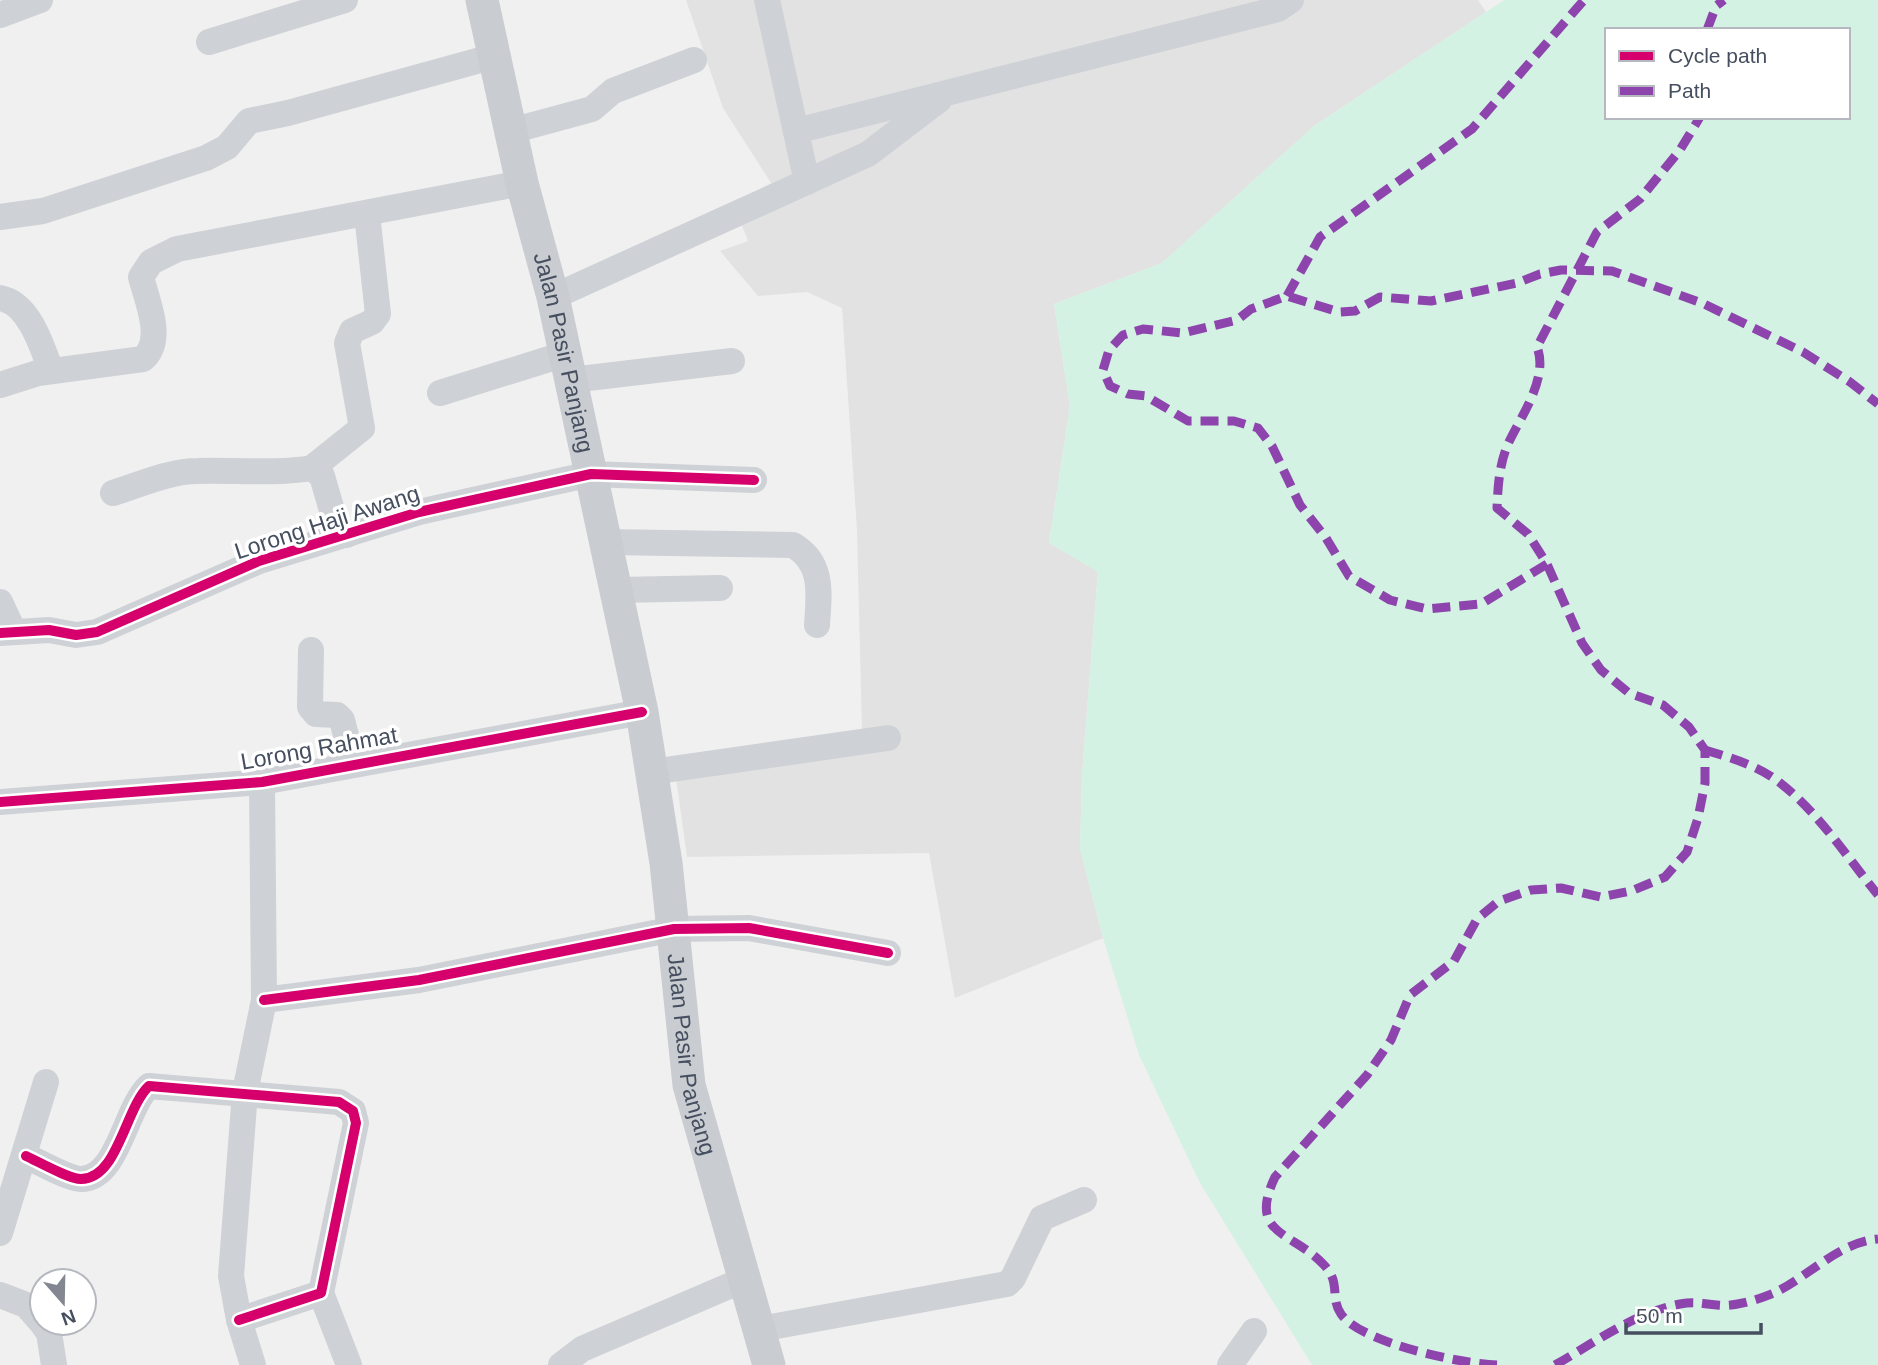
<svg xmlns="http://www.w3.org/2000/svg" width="1878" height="1365" viewBox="0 0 1878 1365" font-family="Helvetica,sans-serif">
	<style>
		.education { fill: #e2e2e3 }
		.green { fill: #d3f2e3; fill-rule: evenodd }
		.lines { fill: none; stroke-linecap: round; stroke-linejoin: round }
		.minor { stroke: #ced1d5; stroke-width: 26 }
		.major { stroke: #c9ccd1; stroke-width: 33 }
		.quiet { stroke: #8e44ad; stroke-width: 9; stroke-dasharray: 18 9; stroke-linecap: butt }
		.cycleway-casing { stroke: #fff; stroke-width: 15 }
		.cycleway { stroke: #d6006c; stroke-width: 10 }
		.labels { text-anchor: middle; stroke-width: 7; stroke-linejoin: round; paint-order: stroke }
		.street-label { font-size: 23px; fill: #464f5f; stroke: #fff }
	</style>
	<rect width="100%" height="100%" fill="#f1f0f0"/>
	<path class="education" d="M 686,0 L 1478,0 L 1486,12 L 1314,126 L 1162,263 L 1054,304 L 1070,406 L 1049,543 L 1098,571 L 1082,774 L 1080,849 L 1103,938 L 955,998 L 929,853 L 687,857 L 673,756 L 862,731 L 857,530 L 842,308 L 807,292 L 758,296 L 720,251 L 748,241 L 734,205 L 773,186 L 723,108 Z"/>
	<path class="green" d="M 1504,0 L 1878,0 L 1878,1365 L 1312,1365 L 1200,1183 L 1139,1055 L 1103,938 L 1080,849 L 1082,774 L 1098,572 L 1049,543 L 1070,406 L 1054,304 L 1162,263 L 1314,126 ZM 1607,30 L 1848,30 L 1848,117 L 1607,117 Z"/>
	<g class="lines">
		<g class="minor">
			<path d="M 767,0 L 807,182"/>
			<path d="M 0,15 L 40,0"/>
			<path d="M 209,42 L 345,0"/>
			<path d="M 511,131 L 592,109 L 613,91 L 694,60"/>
			<path d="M 796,131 L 1278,9 L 1291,0"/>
			<path d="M 0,217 L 43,211 L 206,158 L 227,147 L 249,121 L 288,113 L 495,56"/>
			<path d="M 553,297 L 868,154 L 939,100"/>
			<path d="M 0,298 C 29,303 42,346 51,371"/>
			<path d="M 571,380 L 732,361"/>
			<path d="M 0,385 L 38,373 L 143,359 C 165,340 147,301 141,277 L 151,262 L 177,249 L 522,183"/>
			<path d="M 440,393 L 565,354"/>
			<path d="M 312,468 L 362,428 L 347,343 L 352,331 L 372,322 L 378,314 L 367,214"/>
			<path d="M 113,493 C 139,485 169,471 198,471 C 235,470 276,474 312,468 L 322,476 L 335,521 L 347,535"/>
			<path d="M 606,542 L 793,545 C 824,563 819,594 817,625"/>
			<path d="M 617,590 L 720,588"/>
			<path d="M 0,602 L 14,632"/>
			<path d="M 0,633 L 49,630 L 76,635 L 97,632 L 259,561 L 419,512 L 591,474 L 754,480"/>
			<path d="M 311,650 L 310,707 L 316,714 L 337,715 L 342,720 L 353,763"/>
			<path d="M 651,772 L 888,738"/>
			<path d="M 0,802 L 262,782 L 642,712"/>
			<path d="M 264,1000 L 419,980 L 674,929 L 749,928 L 888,953"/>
			<path d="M 26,1156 C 39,1162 69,1179 81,1179 C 118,1179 125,1108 149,1086 L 339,1102 L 353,1111 L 356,1123 L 321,1293 L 239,1320"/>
			<path d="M 0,1233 L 46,1082"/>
			<path d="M 321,1293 L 349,1365"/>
			<path d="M 0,1295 L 26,1305 L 42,1323"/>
			<path d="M 42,1323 L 49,1333 L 54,1365"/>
			<path d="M 760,1329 L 1007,1284 L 1013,1278 L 1042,1218 L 1084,1200"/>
			<path d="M 253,1365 L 239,1320 L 231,1276 L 245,1092 L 264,1000 L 262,782"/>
			<path d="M 561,1365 L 582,1349 L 743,1280"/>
			<path d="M 1230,1365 L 1254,1331"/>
		</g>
		<path class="major" id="s1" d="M 482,0 L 522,183 L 553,297 L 642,712 L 666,863 L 689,1085 L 769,1365"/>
		<g class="quiet">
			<path d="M 1707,30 L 1716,6 L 1724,0"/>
			<path d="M 1287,296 L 1320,237 L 1472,129 L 1584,0"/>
			<path d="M 1547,564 L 1481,604 L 1427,609 L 1390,600 L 1349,576 L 1326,538 L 1300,505 L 1272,446 L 1258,428 L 1234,421 L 1188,421 L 1146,396 L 1128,394 L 1110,386 L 1103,370 L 1109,350 L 1123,335 L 1143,329 L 1183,333 L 1237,320 L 1251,309 L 1287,296 L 1339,312 L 1355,311 L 1380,297 L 1431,301 L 1517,283 L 1540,274 L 1561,270 L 1612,271 L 1702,303 L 1803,352 L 1850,382 L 1878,404"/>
			<path d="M 1705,750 C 1731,758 1757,765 1779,782 C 1818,812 1847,857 1878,895"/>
			<path d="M 1497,1365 C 1462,1364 1361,1343 1341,1314 C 1329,1296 1342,1284 1324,1265 C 1293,1231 1247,1236 1275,1177 L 1367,1075 L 1391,1040 L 1410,995 L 1454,961 L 1477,919 L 1499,901 L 1531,890 L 1561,888 L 1601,897 L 1631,891 L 1665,877 L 1687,852 L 1698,818 L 1705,783 L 1705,750 L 1689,727 L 1663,705 L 1629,693 L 1601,670 L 1582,643 L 1547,564 L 1528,534 L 1497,508 C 1498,486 1499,465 1508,444 C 1521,416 1549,378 1537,347 L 1597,232 L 1640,199 L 1680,150 L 1700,117"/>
			<path d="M 1555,1365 C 1594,1343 1634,1313 1680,1304 C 1696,1301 1702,1304 1717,1305 C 1735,1307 1757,1300 1774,1293 C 1808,1277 1839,1242 1878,1239"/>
		</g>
		<g class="cycleway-casing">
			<g id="cycleway">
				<path d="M 0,633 L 49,630 L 76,635 L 97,632 L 259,561 L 419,512 L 591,474 L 754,480"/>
				<path d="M 0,802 L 262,782 L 642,712"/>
				<path d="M 264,1000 L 419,980 L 674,929 L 749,928 L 888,953"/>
				<path d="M 26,1156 C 39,1162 69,1179 81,1179 C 118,1179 125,1108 149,1086 L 339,1102 L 353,1111 L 356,1123 L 321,1293 L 239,1320"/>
			</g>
		</g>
		<use href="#cycleway" class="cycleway"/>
	</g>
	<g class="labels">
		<g class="street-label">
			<text dy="8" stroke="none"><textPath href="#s1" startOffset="362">Jalan Pasir Panjang</textPath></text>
			<text transform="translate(327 522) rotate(-18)" y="8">Lorong Haji Awang</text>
			<text transform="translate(319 748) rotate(-10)" y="8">Lorong Rahmat</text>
			<text dy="8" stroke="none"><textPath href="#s1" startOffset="1076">Jalan Pasir Panjang</textPath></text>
		</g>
	</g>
	<rect x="1605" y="28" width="245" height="91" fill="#ffffff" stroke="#b5b9bf" stroke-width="2"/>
	<rect x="1619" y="51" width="35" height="10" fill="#d6006c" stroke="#b5b9bf" stroke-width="2"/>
	<text x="1668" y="63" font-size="21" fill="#464f5f">Cycle path</text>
	<rect x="1619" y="86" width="35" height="10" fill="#8e44ad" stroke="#b5b9bf" stroke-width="2"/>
	<text x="1668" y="98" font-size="21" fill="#464f5f">Path</text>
	<g transform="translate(63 1302) rotate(160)"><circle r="33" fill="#ffffff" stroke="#b5b9bf" stroke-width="2"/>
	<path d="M0-5L12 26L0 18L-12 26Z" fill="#828792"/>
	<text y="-10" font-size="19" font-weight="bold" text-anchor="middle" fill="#464f5f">N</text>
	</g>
	<path d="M1626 1323v10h135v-10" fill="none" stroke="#464f5f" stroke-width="3.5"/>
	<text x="1636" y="1323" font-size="21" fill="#464f5f" stroke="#ffffff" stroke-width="5" paint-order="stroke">50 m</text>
</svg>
